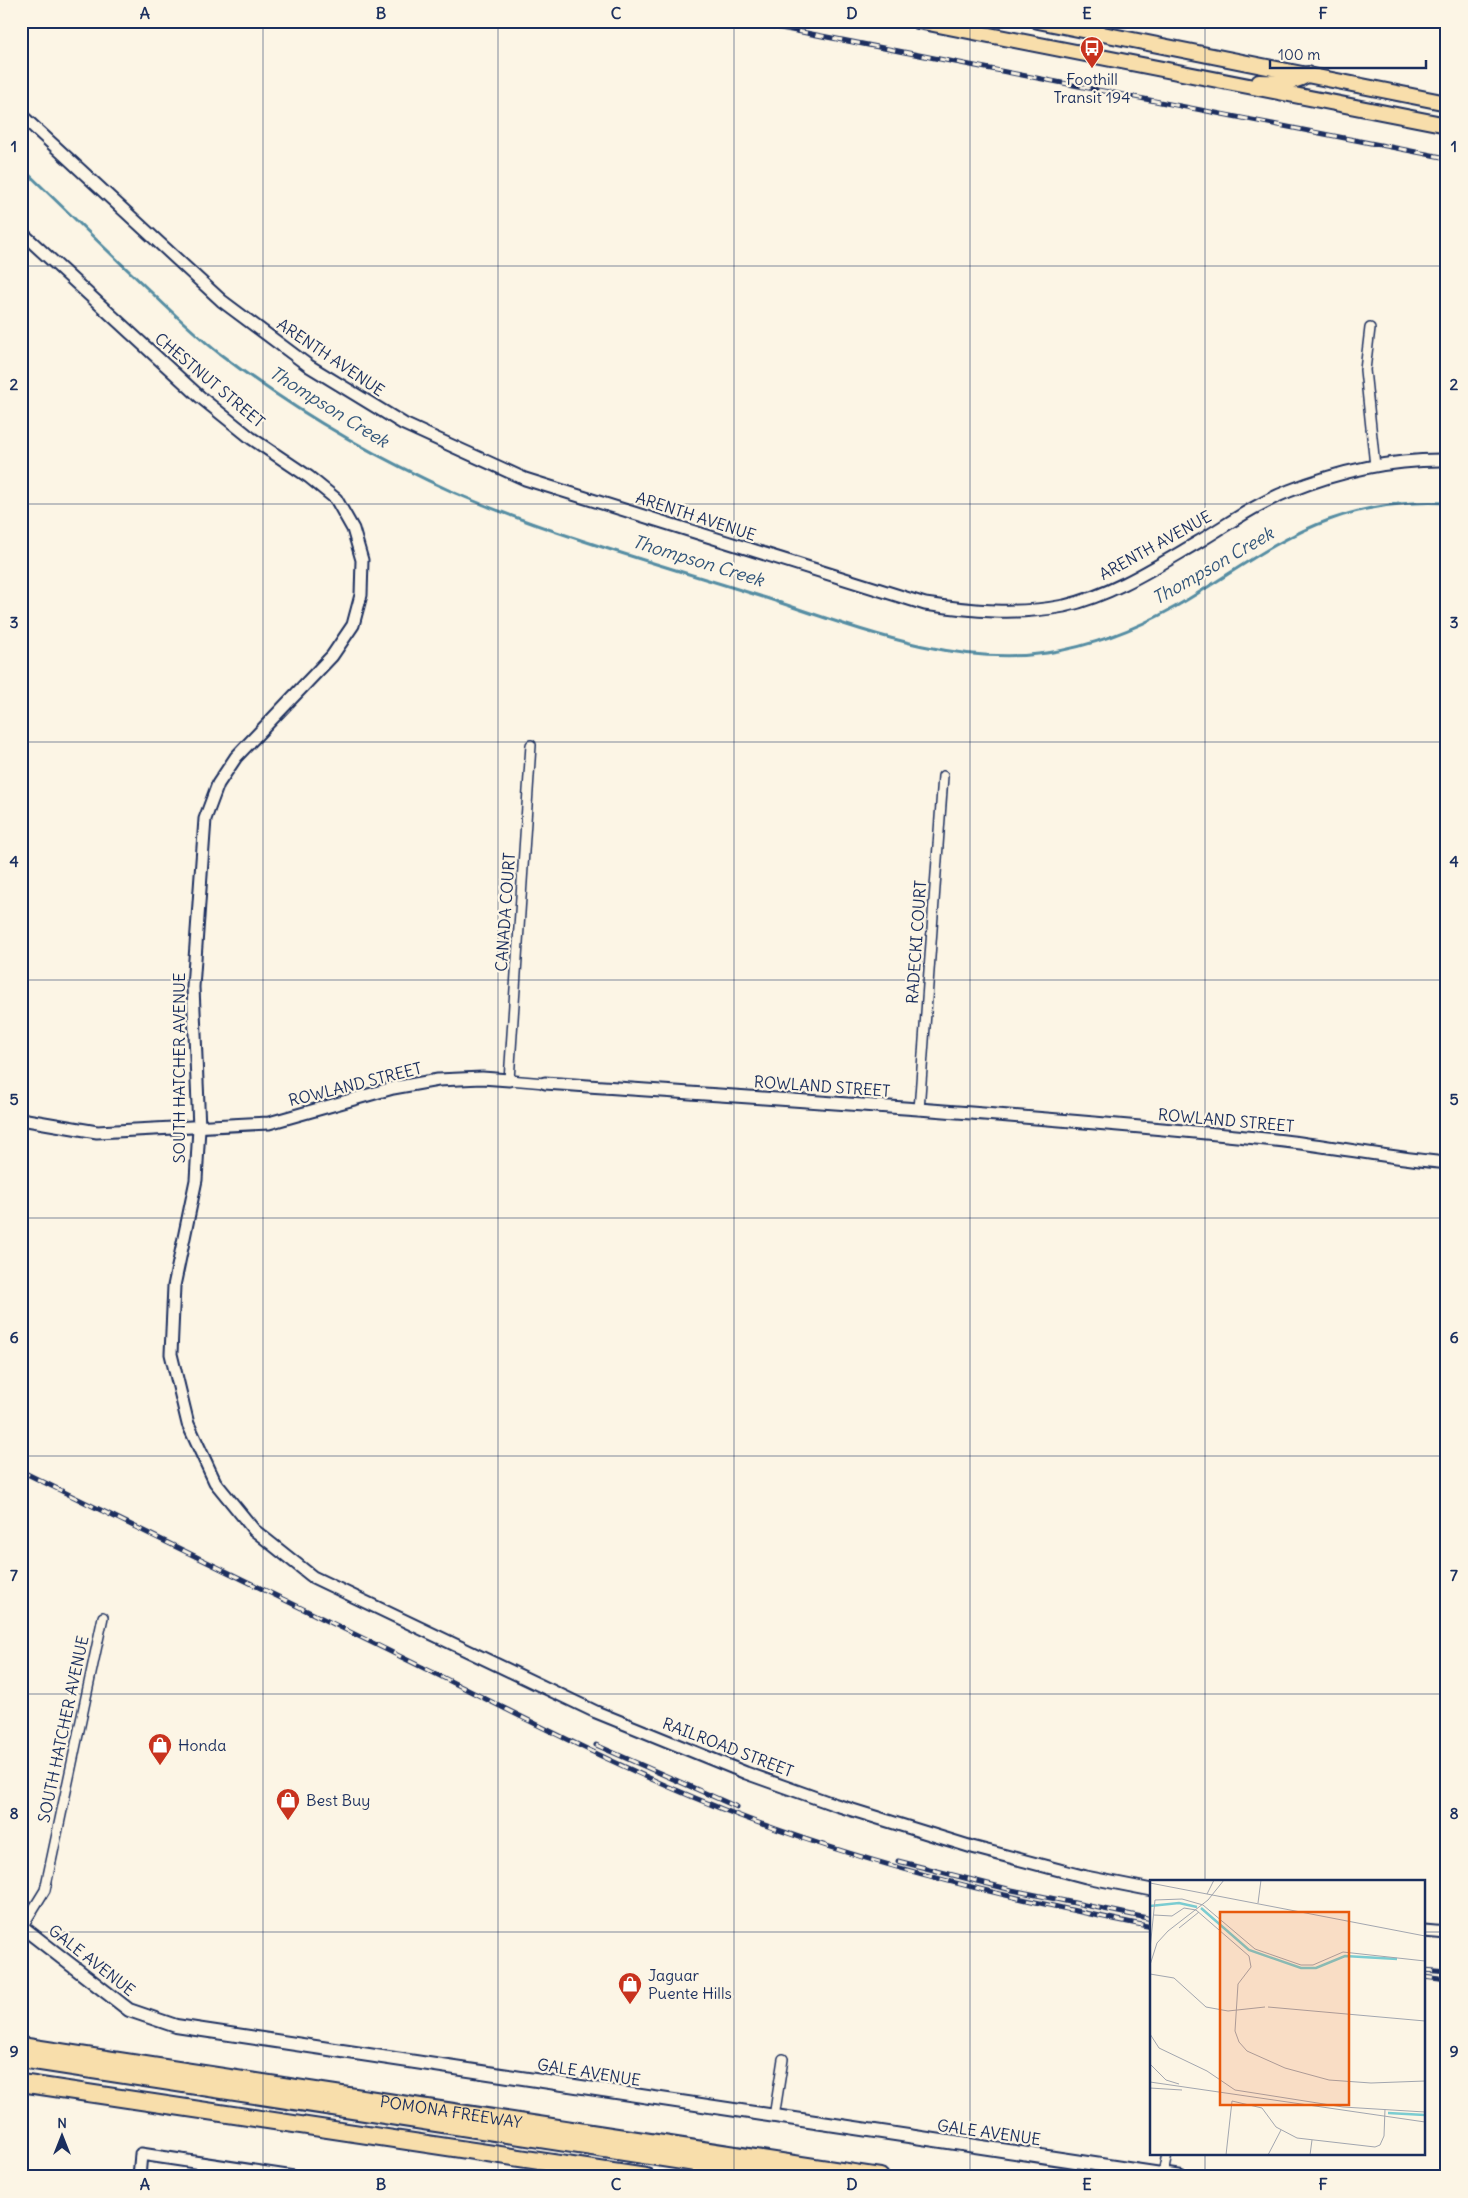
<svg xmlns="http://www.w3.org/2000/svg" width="1468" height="2198" viewBox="0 0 1468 2198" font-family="Delius,sans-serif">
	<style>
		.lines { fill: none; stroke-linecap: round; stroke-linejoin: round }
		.stream { stroke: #558da3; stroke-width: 3 }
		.minor-casing { stroke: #1b2f5e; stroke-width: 12 }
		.tertiary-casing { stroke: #1b2f5e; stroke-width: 15 }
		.secondary-casing { stroke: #1b2f5e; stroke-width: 16 }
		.primary-casing { stroke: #1b2f5e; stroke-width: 18 }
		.motorway-casing { stroke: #1b2f5e; stroke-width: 20 }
		.minor { stroke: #fcf5e5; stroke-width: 9 }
		.tertiary { stroke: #fcf5e5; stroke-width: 11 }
		.secondary { stroke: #fcf5e5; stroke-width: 12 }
		.primary { stroke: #f8deab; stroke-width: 14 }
		.motorway { stroke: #f8deab; stroke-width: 16 }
		.rail-casing { stroke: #1b2f5e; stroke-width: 5 }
		.rail { stroke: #fcf5e5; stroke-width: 3; stroke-dasharray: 9; stroke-linecap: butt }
		.grid { fill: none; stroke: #1b2f5e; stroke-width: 1; stroke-opacity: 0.55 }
		.labels { text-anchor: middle; stroke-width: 4.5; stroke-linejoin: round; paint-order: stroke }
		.poi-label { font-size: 16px; fill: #1b2f5e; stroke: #fcf5e5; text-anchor: start }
		.street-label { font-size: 16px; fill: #1b2f5e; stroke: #fcf5e5 }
		.water-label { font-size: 18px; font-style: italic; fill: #33567b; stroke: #fcf5e5 }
		.inset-river { fill: none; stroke: #7bccd1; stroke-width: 2.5 }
		.inset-road { fill: none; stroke: #a2a6af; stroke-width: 1 }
		.view { fill: #e8590c; fill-opacity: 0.15; stroke: #e8590c; stroke-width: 2.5 }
		.inset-edge { fill: none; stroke: #1b2f5e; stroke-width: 2.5 }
		.neatline { fill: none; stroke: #1b2f5e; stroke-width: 2 }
		.grid-label { font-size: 16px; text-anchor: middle; font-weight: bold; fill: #1b2f5e }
	</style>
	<rect width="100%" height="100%" fill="#fcf5e5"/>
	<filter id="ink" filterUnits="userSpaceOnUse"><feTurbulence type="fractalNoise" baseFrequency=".02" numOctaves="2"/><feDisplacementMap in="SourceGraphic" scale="10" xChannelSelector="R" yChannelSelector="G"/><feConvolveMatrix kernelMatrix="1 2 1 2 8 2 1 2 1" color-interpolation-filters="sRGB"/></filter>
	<g filter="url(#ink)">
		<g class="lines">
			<path class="stream" d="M 21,167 C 58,202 94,238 131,273 C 160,300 189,330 220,354 C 292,409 372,456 455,493 C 555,536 662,565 766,598 C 854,627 953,667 1047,653 C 1092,646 1136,629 1175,607 C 1226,578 1273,540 1329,520 C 1367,506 1407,501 1447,503"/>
			<g class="minor-casing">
				<g id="minor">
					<path d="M 1095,56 L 1100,21"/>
					<path d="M 1370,328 L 1365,370 L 1375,466"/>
					<path d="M 531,745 L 509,1080 L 545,1083"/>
					<path d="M 919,1110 L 943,776"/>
					<path d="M 21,1929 L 45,1890 L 103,1617"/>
					<path d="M 774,2117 L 783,2059"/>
					<path d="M 1163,2174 L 1167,2154"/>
				</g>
			</g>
			<g class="tertiary-casing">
				<g id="tertiary">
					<path d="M 21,115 L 222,301 L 309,366 L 404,424 L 525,479 L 925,604 C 971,611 1018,615 1064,606 C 1113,595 1157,566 1200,541 C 1228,524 1258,503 1289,491 C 1339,471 1393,459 1447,460"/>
					<path d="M 21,232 L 199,396 L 251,438 L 309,477 L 336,499 L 353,529 L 362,560 L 361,595 L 353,625 L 332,656 L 236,757 L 218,784 L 205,819 L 193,987 L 199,1128 L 196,1180 L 174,1286 L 171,1354 L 188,1424 L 215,1482 L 254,1530 L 313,1577 L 596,1712 L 746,1773 L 833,1804 L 972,1847 L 1086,1877 L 1152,1890"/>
					<path d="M 545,1083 C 789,1100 1033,1115 1275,1140 C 1333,1146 1389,1158 1447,1163"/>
					<path d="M 21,1119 L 97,1132 L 269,1123 L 393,1088 L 438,1080 L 482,1078 L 509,1080"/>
					<path d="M 1424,1931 L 1447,1933"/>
					<path d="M 139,2177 L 141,2154 L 294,2177"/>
				</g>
			</g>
			<g class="secondary-casing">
				<path id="secondary" d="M 21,1926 L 129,2010 L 176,2026 L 1181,2177"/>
			</g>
			<g class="primary-casing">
				<g id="primary">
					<path d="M 918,21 L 1447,125"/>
					<path d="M 1038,21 L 1447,103"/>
					<path d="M 1259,82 C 1276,82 1294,85 1308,74"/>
				</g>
			</g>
			<g class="motorway-casing">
				<g id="motorway">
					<path id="s1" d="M 21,2046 L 880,2177"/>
					<path d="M 21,2059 L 786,2177"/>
					<path d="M 21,2083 L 646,2177"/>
				</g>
			</g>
			<use href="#minor" class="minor"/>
			<use href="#tertiary" class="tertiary"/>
			<use href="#secondary" class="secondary"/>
			<use href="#primary" class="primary"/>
			<use href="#motorway" class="motorway"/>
			<g class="rail-casing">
				<g id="rail">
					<path d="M 745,21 L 1447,158"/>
					<path d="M 21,1471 C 159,1539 298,1606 436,1674 C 538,1725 641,1779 748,1819 C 880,1868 1014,1899 1152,1927"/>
					<path d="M 596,1745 L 737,1807"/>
					<path d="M 898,1861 L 1012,1890 L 1152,1919"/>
					<path d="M 1424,1970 L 1447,1972"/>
					<path d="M 1424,1977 L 1447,1980"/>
				</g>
			</g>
			<use href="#rail" class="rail"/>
		</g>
	</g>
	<path class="grid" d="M 263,21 L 263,2177M 498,21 L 498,2177M 734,21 L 734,2177M 970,21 L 970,2177M 1205,21 L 1205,1882M 21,266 L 1447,266M 21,504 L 1447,504M 21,742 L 1447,742M 21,980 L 1447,980M 21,1218 L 1447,1218M 21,1456 L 1447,1456M 21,1694 L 1447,1694M 21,1932 L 1152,1932M 1424,1932 L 1447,1932M 1205,2154 L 1205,2177"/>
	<defs>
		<g id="bus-pin" transform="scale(1.25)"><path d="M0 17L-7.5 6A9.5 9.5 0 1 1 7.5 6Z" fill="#c8321e" stroke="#fcf5e5"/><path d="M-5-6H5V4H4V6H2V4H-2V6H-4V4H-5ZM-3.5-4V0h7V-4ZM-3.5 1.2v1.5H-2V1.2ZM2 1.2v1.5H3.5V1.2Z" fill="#fff"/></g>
		<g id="shop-pin" transform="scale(1.25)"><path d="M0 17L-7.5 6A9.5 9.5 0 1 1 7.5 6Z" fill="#c8321e" stroke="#fcf5e5"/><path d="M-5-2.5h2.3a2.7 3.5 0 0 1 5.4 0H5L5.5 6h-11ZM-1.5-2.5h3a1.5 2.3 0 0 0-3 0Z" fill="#fff"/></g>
	</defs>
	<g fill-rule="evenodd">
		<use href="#bus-pin" x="1092" y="48"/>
		<use href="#shop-pin" x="160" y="1745"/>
		<use href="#shop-pin" x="288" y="1800"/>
		<use href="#shop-pin" x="630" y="1984"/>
	</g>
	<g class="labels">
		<g class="poi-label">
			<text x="1092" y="85" text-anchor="middle">Foothill<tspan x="1092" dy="18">Transit 194</tspan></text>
			<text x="178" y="1751">Honda</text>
			<text x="306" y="1806">Best Buy</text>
			<text x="648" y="1981">Jaguar<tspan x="648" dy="18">Puente Hills</tspan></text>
		</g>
		<g class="street-label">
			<text transform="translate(331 357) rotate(34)" y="6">ARENTH AVENUE</text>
			<text transform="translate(210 380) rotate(40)" y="6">CHESTNUT STREET</text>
			<text transform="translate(696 516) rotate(18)" y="6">ARENTH AVENUE</text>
			<text transform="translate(1155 545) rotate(-29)" y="6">ARENTH AVENUE</text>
			<text transform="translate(505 912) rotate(-86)" y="6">CANADA COURT</text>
			<text transform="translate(916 942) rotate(-86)" y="6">RADECKI COURT</text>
			<text transform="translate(179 1068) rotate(-90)" y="6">SOUTH HATCHER AVENUE</text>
			<text transform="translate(355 1084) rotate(-14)" y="6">ROWLAND STREET</text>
			<text transform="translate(822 1086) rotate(4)" y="6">ROWLAND STREET</text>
			<text transform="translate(1226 1120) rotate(5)" y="6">ROWLAND STREET</text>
			<text transform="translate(63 1729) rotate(-78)" y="6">SOUTH HATCHER AVENUE</text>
			<text transform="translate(728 1747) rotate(21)" y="6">RAILROAD STREET</text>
			<text transform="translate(92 1960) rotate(38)" y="6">GALE AVENUE</text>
			<text transform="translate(589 2072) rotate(9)" y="6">GALE AVENUE</text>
			<text dy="6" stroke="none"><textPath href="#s1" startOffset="435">POMONA FREEWAY</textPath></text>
			<text transform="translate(989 2132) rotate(8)" y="6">GALE AVENUE</text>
		</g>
		<g class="water-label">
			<text transform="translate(329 407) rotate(32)" y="6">Thompson Creek</text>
			<text transform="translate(698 561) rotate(17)" y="6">Thompson Creek</text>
			<text transform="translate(1213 566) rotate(-30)" y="6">Thompson Creek</text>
		</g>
	</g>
	<g transform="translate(1150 1880)">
		<rect width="275" height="275" fill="#fcf5e5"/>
		<path class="inset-river" d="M 0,26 L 29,23 L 47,27M 51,28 L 99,70 L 151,88 L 166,88 L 195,76 L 247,79M 238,233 L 275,235"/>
		<path class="inset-road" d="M 0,3 L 275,56M 57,14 L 64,0M 108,23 L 111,0M 4,35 L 22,36 L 34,28 L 46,30 L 99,76 L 101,87 L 88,104 L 85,151 L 89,162 L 97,171 L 135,188 L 179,200 L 221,203 L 275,201M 29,48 L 49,32M 0,69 L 5,20 L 32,19 L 53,25 L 105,69 L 151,85 L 163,85 L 193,72 L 275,81M 0,85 L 7,63 L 18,51 L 58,20 L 74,0M 0,94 L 24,98 L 56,127 L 78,131 L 115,127M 118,127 L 275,141M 0,154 L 9,168 L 57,191 L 85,210 L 193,227 L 275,232M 0,184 L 16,200 L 29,204M 0,202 L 275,242M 0,208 L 32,210M 76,275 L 82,221 L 112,228 L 126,247 L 147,258 L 225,267 L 230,265 L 234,256 L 235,229M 118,275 L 131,250M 160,275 L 162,260"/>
		<path class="view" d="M 70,32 L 199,32 L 199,225 L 70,225 Z"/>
		<rect width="275" height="275" class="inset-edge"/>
	</g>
	<rect width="1468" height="2198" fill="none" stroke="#fcf5e5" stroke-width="55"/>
	<g transform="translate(62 2136)" stroke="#fcf5e5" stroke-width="4" paint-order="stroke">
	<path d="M0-4L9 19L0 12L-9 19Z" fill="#1b2f5e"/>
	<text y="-8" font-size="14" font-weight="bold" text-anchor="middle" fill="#1b2f5e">N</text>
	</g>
	<path d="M1270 60v8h156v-8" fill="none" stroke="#1b2f5e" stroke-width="2.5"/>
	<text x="1278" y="60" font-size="15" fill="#1b2f5e" stroke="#fcf5e5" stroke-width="4" paint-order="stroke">100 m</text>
	<rect x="28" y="28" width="1412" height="2142" class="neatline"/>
	<g class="grid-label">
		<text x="145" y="19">A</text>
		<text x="381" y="19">B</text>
		<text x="616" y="19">C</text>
		<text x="852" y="19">D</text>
		<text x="1087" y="19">E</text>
		<text x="1323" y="19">F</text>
		<text x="14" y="152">1</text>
		<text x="1454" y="152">1</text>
		<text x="14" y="390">2</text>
		<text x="1454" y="390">2</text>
		<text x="14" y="628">3</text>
		<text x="1454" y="628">3</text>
		<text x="14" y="867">4</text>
		<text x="1454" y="867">4</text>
		<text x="14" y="1105">5</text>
		<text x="1454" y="1105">5</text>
		<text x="14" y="1343">6</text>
		<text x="1454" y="1343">6</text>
		<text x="14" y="1581">7</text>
		<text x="1454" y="1581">7</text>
		<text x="14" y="1819">8</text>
		<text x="1454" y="1819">8</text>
		<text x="14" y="2057">9</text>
		<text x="1454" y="2057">9</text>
		<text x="145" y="2190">A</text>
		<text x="381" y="2190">B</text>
		<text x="616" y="2190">C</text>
		<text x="852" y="2190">D</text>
		<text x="1087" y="2190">E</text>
		<text x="1323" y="2190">F</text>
	</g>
</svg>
